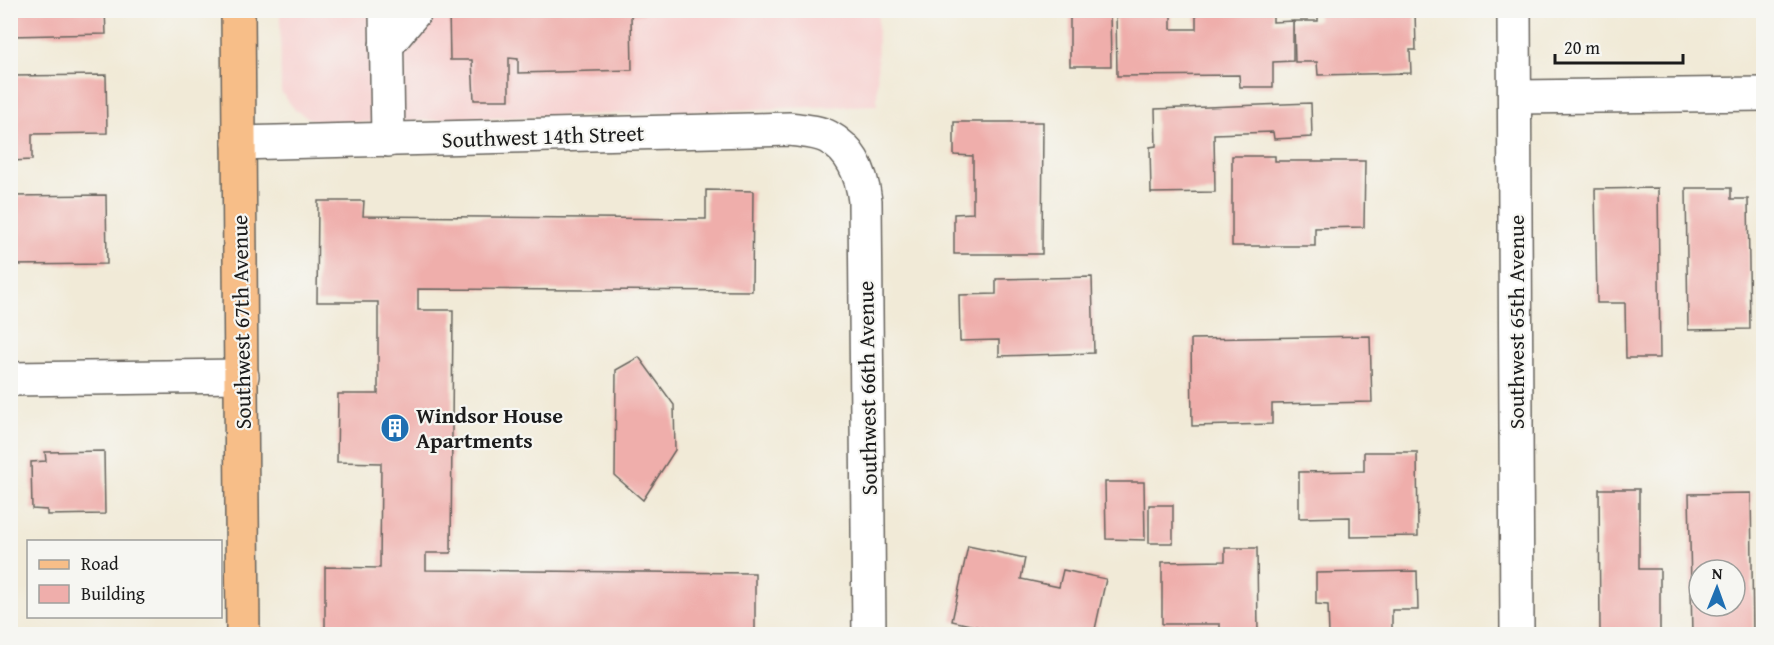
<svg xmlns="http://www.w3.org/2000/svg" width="1774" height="645" viewBox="0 0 1774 645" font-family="'Gentium Book Plus',serif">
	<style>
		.built { fill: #f7d0cf }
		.building { fill: #efaeab; fill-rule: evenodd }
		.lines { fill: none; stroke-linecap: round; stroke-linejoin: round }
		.minor-casing { stroke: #67645d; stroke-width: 36 }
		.major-casing { stroke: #67645d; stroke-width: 36 }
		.minor { stroke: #fff; stroke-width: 33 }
		.major { stroke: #f7be88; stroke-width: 33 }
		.labels { text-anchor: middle; stroke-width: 4.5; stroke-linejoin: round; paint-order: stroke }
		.street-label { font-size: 22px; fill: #1c1c1c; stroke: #f6f6f2 }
		.poi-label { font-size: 22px; font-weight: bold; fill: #1c1c1c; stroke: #f6f6f2; text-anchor: start }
	</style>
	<rect width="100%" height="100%" fill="#f6f6f2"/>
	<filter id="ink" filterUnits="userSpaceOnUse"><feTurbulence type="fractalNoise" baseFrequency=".0167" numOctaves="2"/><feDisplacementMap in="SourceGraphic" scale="12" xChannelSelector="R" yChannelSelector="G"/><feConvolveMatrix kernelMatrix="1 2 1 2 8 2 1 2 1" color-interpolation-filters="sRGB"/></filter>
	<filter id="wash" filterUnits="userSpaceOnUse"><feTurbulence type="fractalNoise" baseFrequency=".008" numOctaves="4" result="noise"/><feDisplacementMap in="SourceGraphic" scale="24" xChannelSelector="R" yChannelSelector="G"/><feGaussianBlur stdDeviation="1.35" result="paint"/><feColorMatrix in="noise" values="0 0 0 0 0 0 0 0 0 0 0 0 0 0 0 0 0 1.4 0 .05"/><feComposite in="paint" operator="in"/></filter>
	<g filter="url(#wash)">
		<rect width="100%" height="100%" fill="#f1ead7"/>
		<path class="built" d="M 280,11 L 878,11 L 877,105 L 318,124 L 295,110 L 281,92 Z"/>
		<g id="blocks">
			<g class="building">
				<path d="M 10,10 L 105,10 L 106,34 L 10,36 Z"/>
				<path d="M 449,10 L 644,10 L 644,14 L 631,15 L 632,70 L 518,73 L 518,59 L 509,58 L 509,100 L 474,100 L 472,60 L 450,60 Z"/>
				<path d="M 1070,10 L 1110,10 L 1111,66 L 1070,66 Z"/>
				<path d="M 1116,10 L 1171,10 L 1171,29 L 1196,29 L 1196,10 L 1273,10 L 1273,22 L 1293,21 L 1293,61 L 1273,62 L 1273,87 L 1240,87 L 1239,75 L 1117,76 Z"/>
				<path d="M 1318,10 L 1415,10 L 1416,50 L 1410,50 L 1411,73 L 1318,75 L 1317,62 L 1295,62 L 1294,21 L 1318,21 Z"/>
				<path d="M 106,75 L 107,133 L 32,134 L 32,160 L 10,161 L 10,76 Z"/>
				<path d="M 1311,103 L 1312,137 L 1274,139 L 1273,132 L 1214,134 L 1215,192 L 1151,193 L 1150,147 L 1156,146 L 1155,109 Z"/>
				<path d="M 954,122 L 1043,122 L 1042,254 L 954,254 L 954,214 L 973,213 L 973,156 L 954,155 Z"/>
				<path d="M 1232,156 L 1275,156 L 1275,161 L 1365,161 L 1364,227 L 1315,228 L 1315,246 L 1232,246 Z"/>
				<path d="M 1658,188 L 1660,358 L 1626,358 L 1625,303 L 1597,303 L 1595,189 Z"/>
				<path d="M 1686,188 L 1731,188 L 1731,199 L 1748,199 L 1750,329 L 1688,330 Z"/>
				<path d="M 706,190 L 753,191 L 752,291 L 418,289 L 418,310 L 453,310 L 451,553 L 426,553 L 426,570 L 755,573 L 755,634 L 325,634 L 325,567 L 380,568 L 381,463 L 337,462 L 338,394 L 378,394 L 378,302 L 317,302 L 318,201 L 364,201 L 363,216 L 706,219 Z"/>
				<path d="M 106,195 L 107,264 L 10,265 L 10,196 Z"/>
				<path d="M 1092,277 L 1094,353 L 999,356 L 999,340 L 960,341 L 959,295 L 996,294 L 996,279 Z"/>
				<path d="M 1370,336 L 1372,402 L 1272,404 L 1272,424 L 1192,426 L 1191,339 Z"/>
				<path d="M 639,357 L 674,405 L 675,450 L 643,500 L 615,476 L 616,370 Z"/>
				<path d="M 104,451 L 105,514 L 47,515 L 47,510 L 32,509 L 31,462 L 46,461 L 45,452 Z"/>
				<path d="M 1364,452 L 1417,452 L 1418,536 L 1350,537 L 1350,517 L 1299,518 L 1299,472 L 1364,471 Z"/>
				<path d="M 1105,482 L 1144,482 L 1145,540 L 1106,539 Z"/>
				<path d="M 1599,489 L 1639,489 L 1639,569 L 1660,569 L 1660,634 L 1600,634 Z"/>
				<path d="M 1751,493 L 1753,633 L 1692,634 L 1689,494 ZM 1699,570 L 1735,570 L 1735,606 L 1699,606 Z"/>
				<rect x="1149" y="505" width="24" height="38"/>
				<path d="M 968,546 L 1025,558 L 1021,579 L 1059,587 L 1063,570 L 1106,579 L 1094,634 L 982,634 L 984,628 L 952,621 Z"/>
				<path d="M 1225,548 L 1257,548 L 1258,634 L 1220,634 L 1220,624 L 1162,624 L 1162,562 L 1225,561 Z"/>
				<path d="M 1417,571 L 1418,610 L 1392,610 L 1392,634 L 1329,634 L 1328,605 L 1316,604 L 1316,573 Z"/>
			</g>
		</g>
	</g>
	<g filter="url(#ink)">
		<use href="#blocks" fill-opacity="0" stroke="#67645d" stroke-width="1.5"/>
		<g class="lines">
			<g class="minor-casing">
				<g id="minor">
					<path d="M 386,10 L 388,140"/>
					<path d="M 1514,10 L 1517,634"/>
					<path d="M 386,46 L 416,10"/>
					<path d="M 1515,97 L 1764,94"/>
					<path d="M 239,143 L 790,129 C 802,131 817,131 828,137 C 852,150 862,175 865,201 L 869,634"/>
					<path d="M 10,379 L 242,376"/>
				</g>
			</g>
			<g class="major-casing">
				<path id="major" d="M 238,10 L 243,634"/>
			</g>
			<use href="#minor" class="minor"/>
			<use href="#major" class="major"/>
		</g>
	</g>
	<defs>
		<g id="building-disc" transform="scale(1.5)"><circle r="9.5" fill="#1f6fb2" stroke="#f6f6f2"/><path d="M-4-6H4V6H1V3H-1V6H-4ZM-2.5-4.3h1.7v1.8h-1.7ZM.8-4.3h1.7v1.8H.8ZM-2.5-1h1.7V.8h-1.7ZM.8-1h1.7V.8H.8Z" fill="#fff"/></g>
	</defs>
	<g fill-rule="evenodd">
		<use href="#building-disc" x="395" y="428"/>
	</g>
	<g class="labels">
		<g class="street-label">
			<text transform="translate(543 136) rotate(-2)" y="8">Southwest 14th Street</text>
			<text transform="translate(241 322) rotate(-91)" y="8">Southwest 67th Avenue</text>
			<text transform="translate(1516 322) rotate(-90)" y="8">Southwest 65th Avenue</text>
			<text transform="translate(867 388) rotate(-91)" y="8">Southwest 66th Avenue</text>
		</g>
		<g class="poi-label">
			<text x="416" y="423">Windsor House<tspan x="416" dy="25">Apartments</tspan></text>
		</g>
	</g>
	<rect width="1774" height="645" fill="none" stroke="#f6f6f2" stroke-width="36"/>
	<rect x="27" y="540" width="195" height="78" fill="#f6f6f2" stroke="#9f9f9c" stroke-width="1.5"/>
	<rect x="39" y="560" width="30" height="9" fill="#f7be88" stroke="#9f9f9c" stroke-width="1.5"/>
	<text x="81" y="570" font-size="18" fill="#1c1c1c">Road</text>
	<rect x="39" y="585" width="30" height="18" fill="#efaeab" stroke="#9f9f9c" stroke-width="1.5"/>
	<text x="81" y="600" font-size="18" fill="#1c1c1c">Building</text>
	<g transform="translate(1717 588) rotate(1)"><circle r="28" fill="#f6f6f2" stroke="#9f9f9c" stroke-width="1.5"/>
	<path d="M0-4.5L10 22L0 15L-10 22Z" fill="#1f6fb2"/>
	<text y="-9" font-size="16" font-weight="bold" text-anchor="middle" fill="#1c1c1c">N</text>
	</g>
	<path d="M1555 54v9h128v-9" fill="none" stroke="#1c1c1c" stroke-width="3"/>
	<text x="1564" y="54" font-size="18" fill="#1c1c1c" stroke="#f6f6f2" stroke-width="4.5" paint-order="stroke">20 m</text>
</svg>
